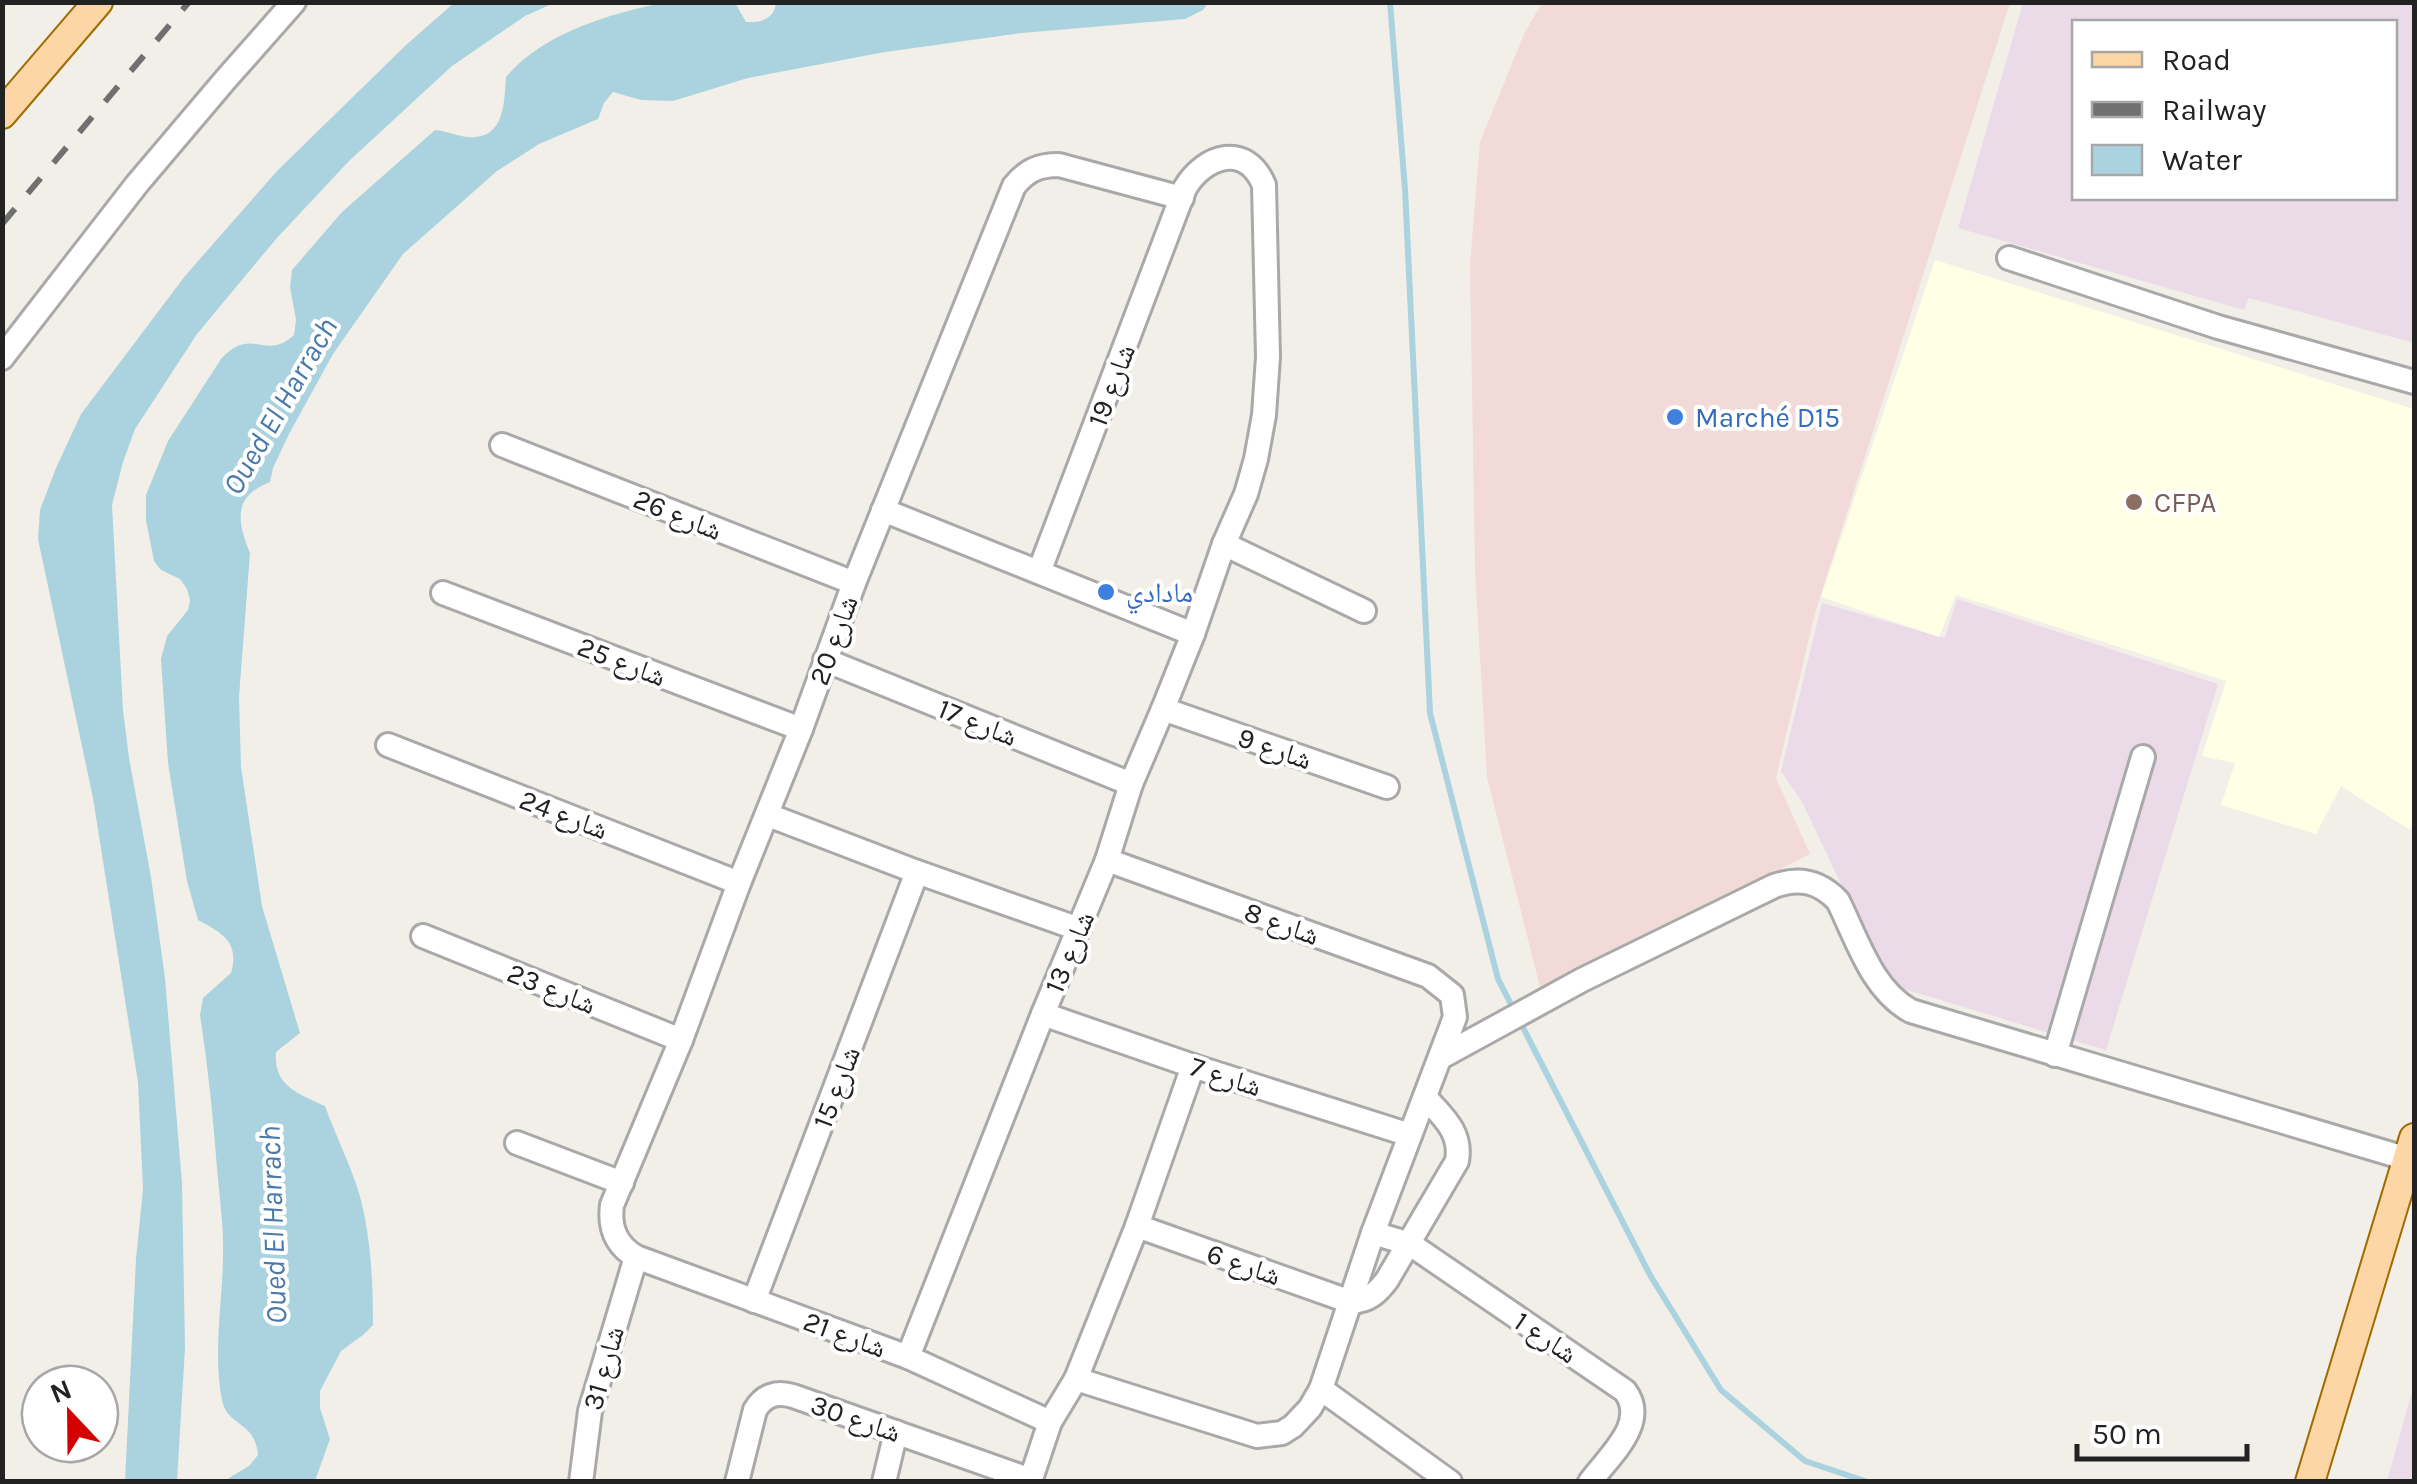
<svg xmlns="http://www.w3.org/2000/svg" width="2417" height="1484" viewBox="0 0 2417 1484" font-family="Karla,'Noto Naskh Arabic',sans-serif">
	<style>
		.commercial { fill: #f2dad9 }
		.industrial { fill: #ebdbe8; fill-rule: evenodd }
		.education { fill: #ffffe5 }
		.water { fill: #aad3df }
		.lines { fill: none; stroke-linecap: round; stroke-linejoin: round }
		.stream { stroke: #aad3df; stroke-width: 6 }
		.minor-casing { stroke: #a9a9a9; stroke-width: 28 }
		.major-casing { stroke: #a06b00; stroke-width: 32 }
		.minor { stroke: #fff; stroke-width: 22 }
		.major { stroke: #fcd6a4; stroke-width: 28 }
		.rail { stroke: #707070; stroke-width: 6; stroke-dasharray: 20 20; stroke-linecap: butt }
		.shop-dot { fill: #3f7fe0; stroke: #fff; stroke-width: 4 }
		.education-dot { fill: #8d6e63; stroke: #fff; stroke-width: 4 }
		.labels { text-anchor: middle; stroke-width: 8; stroke-linejoin: round; paint-order: stroke }
		.street-label { font-size: 28px; fill: #222; stroke: #fff }
		.shop-label { font-size: 28px; fill: #366cbe; stroke: #fff; text-anchor: start }
		.education-label { font-size: 28px; fill: #785e54; stroke: #fff; text-anchor: start }
		.water-label { font-size: 30px; font-style: italic; fill: #4a7aab; stroke: #fff }
	</style>
	<rect width="100%" height="100%" fill="#f2efe9"/>
	<path class="commercial" d="M 1542,3 L 2010,3 L 1815,613 L 1776,778 L 1810,854 L 1541,991 L 1487,777 L 1475,570 L 1470,264 L 1480,142 L 1525,32 Z"/>
	<g class="industrial">
		<path d="M 2023,3 L 2414,3 L 2414,343 L 2249,298 L 2244,310 L 1958,228 ZM 2394,22 L 2394,198 L 2074,198 L 2074,22 Z"/>
		<path d="M 1957,599 L 2218,684 L 2106,1050 L 1894,986 L 1851,905 L 1802,802 L 1781,771 L 1822,603 L 1945,638 Z"/>
		<path d="M 2414,1385 L 2414,1481 L 2387,1481 Z"/>
	</g>
	<path class="education" d="M 1935,260 L 2414,409 L 2414,815 L 2410,830 L 2341,786 L 2316,834 L 2221,805 L 2235,763 L 2202,756 L 2226,681 L 1956,595 L 1939,637 L 1821,597 Z"/>
	<g class="water">
		<path d="M 455,2 L 554,3 L 525,16 L 452,66 L 349,161 L 276,239 L 197,334 L 135,429 L 123,462 L 112,505 L 123,710 L 129,758 L 151,877 L 165,978 L 182,1183 L 185,1348 L 177,1481 L 125,1481 L 136,1259 L 143,1189 L 138,1082 L 93,798 L 38,539 L 40,510 L 56,468 L 81,414 L 185,276 L 277,171 L 405,46 Z"/>
		<path d="M 666,2 L 735,3 L 746,22 C 760,23 775,19 776,2 L 1208,3 L 1203,10 L 1185,19 L 1022,33 L 885,52 L 748,78 L 673,101 L 641,100 L 613,92 L 604,103 L 598,119 L 539,144 L 497,171 L 403,254 L 333,354 L 289,434 L 273,468 L 270,482 C 263,485 253,490 248,496 C 234,511 243,536 250,553 L 239,697 L 241,767 L 262,906 L 300,1033 L 276,1052 C 273,1086 299,1094 325,1106 C 335,1134 351,1166 359,1193 C 371,1236 373,1281 373,1325 L 363,1335 L 341,1351 L 320,1391 L 320,1408 L 330,1439 L 315,1481 L 224,1481 L 249,1466 L 258,1455 C 255,1420 227,1427 222,1400 C 212,1350 224,1296 223,1245 C 223,1220 219,1194 217,1168 C 213,1117 208,1066 200,1015 L 203,998 L 231,973 C 240,942 222,933 198,920 L 187,881 L 168,763 L 161,659 L 167,636 L 188,610 L 190,600 L 187,589 L 180,579 L 161,570 L 154,561 L 146,520 L 146,495 L 168,441 L 221,359 C 252,325 265,362 294,335 L 296,320 L 290,287 L 292,270 L 342,212 L 435,130 C 448,131 463,139 476,137 C 506,134 504,98 506,77 C 544,32 610,14 666,2 Z"/>
	</g>
	<g class="lines">
		<path class="stream" d="M 1390,2 L 1405,189 L 1430,713 L 1498,979 L 1650,1275 L 1721,1390 L 1805,1461 L 1868,1482"/>
		<g class="minor-casing">
			<g id="minor">
				<path d="M 2009,258 L 2218,327 L 2414,382"/>
				<path d="M 2,358 L 137,184 L 226,79 L 294,2"/>
				<path d="M 502,445 L 854,583"/>
				<path d="M 883,510 L 1193,634"/>
				<path d="M 1224,544 L 1364,611"/>
				<path d="M 443,593 L 801,729"/>
				<path d="M 825,660 L 1131,784"/>
				<path d="M 1163,709 L 1387,787"/>
				<path d="M 388,745 L 739,883"/>
				<path d="M 768,815 L 917,872 L 1079,929"/>
				<path d="M 423,936 L 681,1040"/>
				<path d="M 1043,1014 L 1193,1066 L 1410,1135"/>
				<path d="M 2055,1055 L 2143,757"/>
				<path d="M 1443,1056 L 1582,980 L 1774,886 C 1799,877 1819,881 1838,901 C 1857,939 1872,990 1911,1011 L 2408,1159"/>
				<path d="M 517,1143 L 622,1183"/>
				<path d="M 1137,1226 L 1351,1302 C 1369,1301 1377,1293 1387,1280 L 1457,1161 C 1462,1132 1443,1117 1425,1097"/>
				<path d="M 1373,1233 L 1410,1244 L 1625,1391 C 1649,1423 1609,1456 1590,1482"/>
				<path d="M 754,1301 L 917,872"/>
				<path d="M 908,1357 L 1043,1014 L 1107,860 L 1131,784 L 1163,709 L 1193,634 L 1224,544 L 1246,494 L 1256,459 L 1264,415 L 1268,357 L 1264,185 C 1246,142 1205,155 1185,188 L 1039,572"/>
				<path d="M 1076,1379 L 1257,1436 L 1282,1433 L 1293,1426 L 1310,1408 L 1321,1389 L 1373,1233 L 1455,1017 L 1452,995 L 1428,976 L 1107,860"/>
				<path d="M 1321,1389 L 1450,1482"/>
				<path d="M 1050,1422 L 908,1357 L 636,1257 C 616,1245 609,1228 612,1205 L 681,1040 L 739,883 L 801,729 L 854,583 L 1014,186 C 1027,170 1039,165 1059,165 L 1182,198"/>
				<path d="M 581,1482 L 590,1411 L 636,1257"/>
				<path d="M 737,1482 L 755,1410 C 764,1395 777,1391 793,1396 L 1031,1480"/>
				<path d="M 884,1482 L 896,1432"/>
				<path d="M 1030,1482 L 1050,1422 L 1076,1379 L 1137,1226 L 1193,1066"/>
			</g>
		</g>
		<g class="major-casing">
			<g id="major">
				<path d="M 2,114 L 98,2"/>
				<path d="M 2310,1482 L 2414,1138"/>
			</g>
		</g>
		<use href="#minor" class="minor"/>
		<use href="#major" class="major"/>
		<path class="rail" d="M 2,224 L 189,2"/>
	</g>
	<g class="shop-dot">
		<circle cx="1675" cy="417" r="10"/>
		<circle cx="1106" cy="592" r="10"/>
	</g>
	<circle class="education-dot" cx="2134" cy="502" r="10"/>
	<g class="labels">
		<g class="street-label">
			<text transform="translate(1111 385) rotate(-69)" y="10">شارع 19</text>
			<text transform="translate(678 514) rotate(22)" y="10">شارع 26</text>
			<text transform="translate(833 640) rotate(-70)" y="10">شارع 20</text>
			<text transform="translate(622 661) rotate(21)" y="10">شارع 25</text>
			<text transform="translate(978 722) rotate(22)" y="10">شارع 17</text>
			<text transform="translate(1275 748) rotate(19)" y="10">شارع 9</text>
			<text transform="translate(564 814) rotate(21)" y="10">شارع 24</text>
			<text transform="translate(1282 923) rotate(20)" y="10">شارع 8</text>
			<text transform="translate(1069 952) rotate(-67)" y="10">شارع 13</text>
			<text transform="translate(552 988) rotate(22)" y="10">شارع 23</text>
			<text transform="translate(1226 1076) rotate(18)" y="10">شارع 7</text>
			<text transform="translate(836 1087) rotate(-69)" y="10">شارع 15</text>
			<text transform="translate(1244 1264) rotate(19)" y="10">شارع 6</text>
			<text transform="translate(845 1334) rotate(20)" y="10">شارع 21</text>
			<text transform="translate(1546 1337) rotate(34)" y="10">شارع 1</text>
			<text transform="translate(603 1368) rotate(-74)" y="10">شارع 31</text>
			<text transform="translate(856 1418) rotate(19)" y="10">شارع 30</text>
		</g>
		<g class="shop-label">
			<text x="1695" y="427">Marché D15</text>
			<text x="1126" y="602">مادادي</text>
		</g>
		<g class="education-label">
			<text x="2154" y="512">CFPA</text>
		</g>
		<g class="water-label">
			<text transform="translate(280 406) rotate(-60)" y="10">Oued El Harrach</text>
			<text transform="translate(273 1225) rotate(-92)" y="10">Oued El Harrach</text>
		</g>
	</g>
	<rect width="2417" height="1484" fill="none" stroke="#222222" stroke-width="10"/>
	<rect x="2072" y="20" width="325" height="180" fill="#ffffff" stroke="#a7a7a7" stroke-width="2.5"/>
	<rect x="2092" y="52" width="50" height="15" fill="#fcd6a4" stroke="#a7a7a7" stroke-width="2.5"/>
	<text x="2162" y="70" font-size="30" fill="#222222">Road</text>
	<rect x="2092" y="102" width="50" height="15" fill="#707070" stroke="#a7a7a7" stroke-width="2.5"/>
	<text x="2162" y="120" font-size="30" fill="#222222">Railway</text>
	<rect x="2092" y="145" width="50" height="30" fill="#aad3df" stroke="#a7a7a7" stroke-width="2.5"/>
	<text x="2162" y="170" font-size="30" fill="#222222">Water</text>
	<g transform="translate(70 1414) rotate(338)"><circle r="48" fill="#ffffff" stroke="#a7a7a7" stroke-width="2.5"/>
	<path d="M0-8L18 38L0 25L-18 38Z" fill="#d40000"/>
	<text y="-15" font-size="28" font-weight="bold" text-anchor="middle" fill="#222222">N</text>
	</g>
	<path d="M2077 1444v15h170v-15" fill="none" stroke="#222222" stroke-width="5"/>
	<text x="2092" y="1444" font-size="30" fill="#222222" stroke="#ffffff" stroke-width="8" paint-order="stroke">50 m</text>
</svg>
